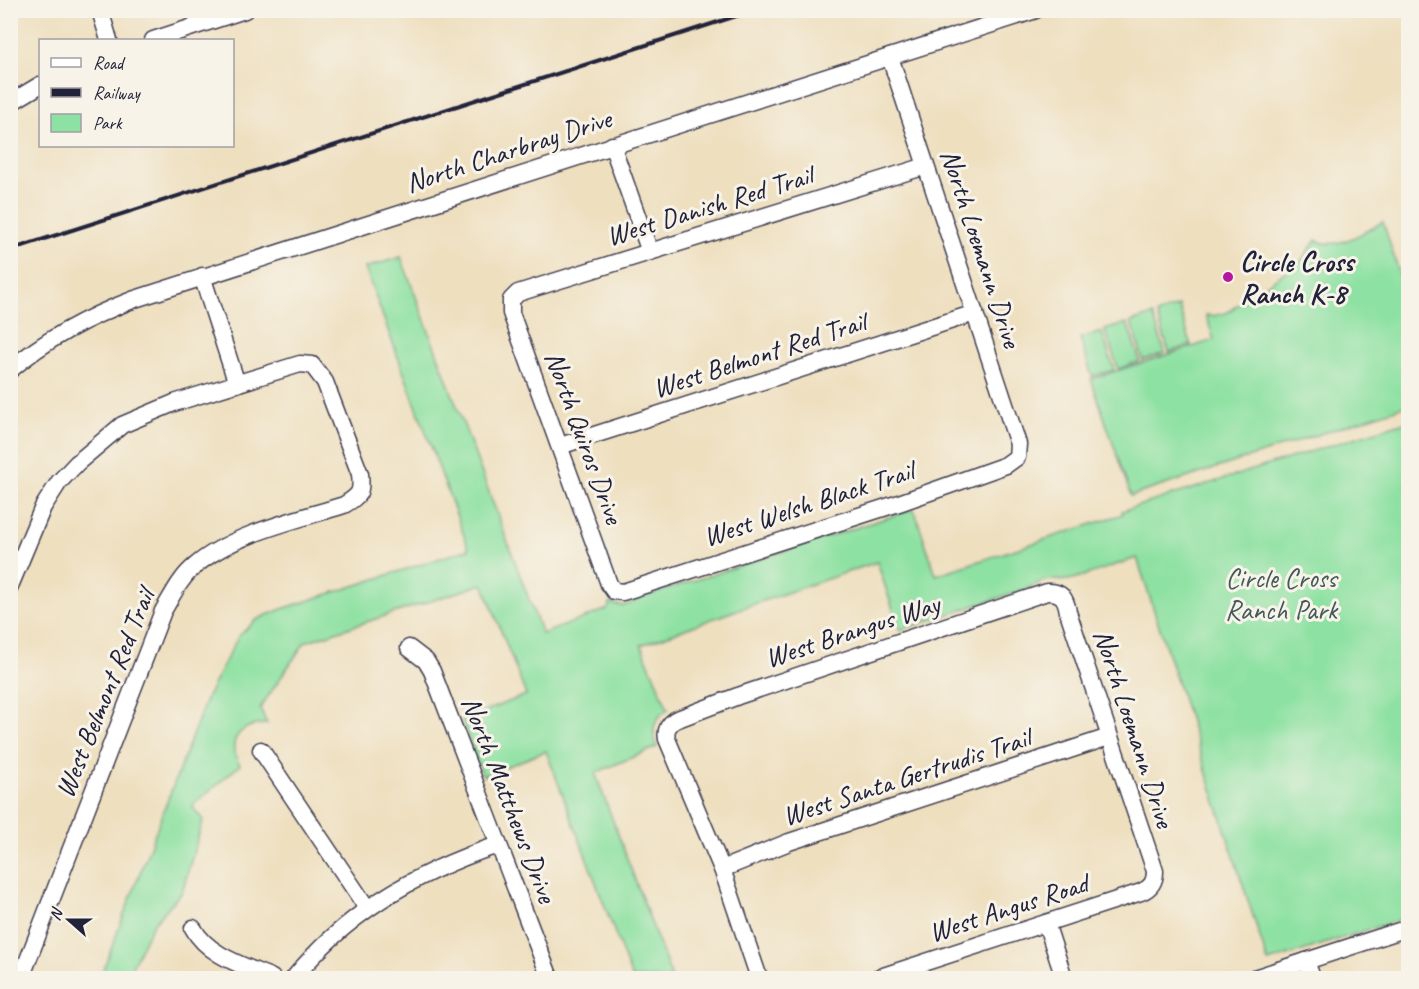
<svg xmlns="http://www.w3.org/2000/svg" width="1419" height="989" viewBox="0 0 1419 989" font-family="Caveat,sans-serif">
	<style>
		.green { fill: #8de1a2; stroke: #58826e; stroke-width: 1.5 }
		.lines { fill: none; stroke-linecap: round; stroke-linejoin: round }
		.minor-casing { stroke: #413e4f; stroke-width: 19 }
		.minor { stroke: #fff; stroke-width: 16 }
		.rail { stroke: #22223b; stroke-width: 4 }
		.poi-dot { fill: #b5179e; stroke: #f7f3e8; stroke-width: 2 }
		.labels { text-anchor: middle; stroke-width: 6; stroke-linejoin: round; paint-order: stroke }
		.street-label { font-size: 28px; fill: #22223b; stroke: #f7f3e8 }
		.poi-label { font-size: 28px; font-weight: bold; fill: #22223b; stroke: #f7f3e8; text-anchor: start }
		.park-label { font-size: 28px; fill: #425b5a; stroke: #f7f3e8 }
	</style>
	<rect width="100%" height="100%" fill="#f7f3e8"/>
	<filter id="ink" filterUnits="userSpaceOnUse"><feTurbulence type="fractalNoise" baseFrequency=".0167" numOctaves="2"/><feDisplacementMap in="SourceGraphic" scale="12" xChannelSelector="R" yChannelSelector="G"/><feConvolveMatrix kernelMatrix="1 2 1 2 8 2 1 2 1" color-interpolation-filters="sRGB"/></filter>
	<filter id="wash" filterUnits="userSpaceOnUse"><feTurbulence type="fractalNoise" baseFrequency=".008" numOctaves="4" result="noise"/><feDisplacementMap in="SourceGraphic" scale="24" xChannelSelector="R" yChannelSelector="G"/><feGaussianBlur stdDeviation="1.35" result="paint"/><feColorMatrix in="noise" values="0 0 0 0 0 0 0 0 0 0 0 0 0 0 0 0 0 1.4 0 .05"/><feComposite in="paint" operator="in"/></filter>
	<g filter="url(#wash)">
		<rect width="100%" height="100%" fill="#eedfbf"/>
		<g class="green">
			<path d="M 1383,222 L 1408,301 L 1408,405 L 1131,496 L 1091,379 L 1214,340 L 1206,315 L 1212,316 L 1226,313 L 1301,261 L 1316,240 C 1336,252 1365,231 1383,222 Z"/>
			<path d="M 401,257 L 542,634 L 608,609 L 610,603 C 622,608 630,605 640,598 L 914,509 L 936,575 L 1123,514 L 1122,511 L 1408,421 L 1408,917 L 1268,962 L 1137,558 C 1116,564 1095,573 1073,579 C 1056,584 1051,574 1032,587 L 900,630 L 877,562 L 745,607 L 641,645 L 668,709 C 653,719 651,731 657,747 L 595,773 L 672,978 L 632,978 L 546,751 L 483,776 L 462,720 L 526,695 L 483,584 L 305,642 L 260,708 L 267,724 C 240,724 225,740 240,765 L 192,806 L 203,820 L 182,892 L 153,924 L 126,978 L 100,978 L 207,697 L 238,637 L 256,620 L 279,610 L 469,549 L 365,268 Z"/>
			<path d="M 1179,306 L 1191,345 L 1169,352 L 1157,314 Z"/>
			<path d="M 1153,315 L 1165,353 L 1143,360 L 1131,322 Z"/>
			<path d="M 1127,323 L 1140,361 L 1118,369 L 1105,330 Z"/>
			<path d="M 1102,332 L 1114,370 L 1092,376 L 1080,338 Z"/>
		</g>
	</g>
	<g filter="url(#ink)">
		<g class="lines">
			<g class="minor-casing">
				<g id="minor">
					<path d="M 100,10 L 109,40"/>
					<path d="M 153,40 L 245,10"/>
					<path d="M 890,57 L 1018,444 L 1017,457 L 1006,465 L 899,503 L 623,592 L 614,591 L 609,584 L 511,313 L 511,300 L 518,293 L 926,166"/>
					<path d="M 10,103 L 40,85"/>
					<path d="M 612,145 L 650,252"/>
					<path d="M 202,276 L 237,384"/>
					<path d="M 10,370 C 47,338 90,316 135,299 L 1036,10"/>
					<path d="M 560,446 L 975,313"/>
					<path d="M 10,586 L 43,507 L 59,482 L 77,463 L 122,425 L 174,403 L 300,364 L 312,365 L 325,382 L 360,474 C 362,493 360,495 344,505 C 297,520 232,534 195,566 C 181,577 172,596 163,611 L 21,978"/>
					<path d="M 409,648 L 426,661 L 432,671 L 550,978"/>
					<path d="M 261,750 L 367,908"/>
					<path d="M 722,869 L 789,842 L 1109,737"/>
					<path d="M 1046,923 L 1064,978"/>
					<path d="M 193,928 C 208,956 245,966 272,978"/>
					<path d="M 1306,961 L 1312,978"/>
					<path d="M 294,978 C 346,913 419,871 498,845"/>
					<path d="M 759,978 L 722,869 L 667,739 C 665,730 668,725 675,720 L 738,696 L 1047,592 C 1062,591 1066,599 1068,612 L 1155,871 C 1155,882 1151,888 1141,892 L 877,978"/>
					<path d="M 1254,978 L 1408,928"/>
				</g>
			</g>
			<use href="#minor" class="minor"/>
			<path class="rail" d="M 10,250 L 755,10"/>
		</g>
	</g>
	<circle class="poi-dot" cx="1228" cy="277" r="6"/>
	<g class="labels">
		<g class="street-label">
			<text transform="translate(508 150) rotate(-18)" y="10">North Charbray Drive</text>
			<text transform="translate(709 205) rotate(-17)" y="10">West Danish Red Trail</text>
			<text transform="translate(982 248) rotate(72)" y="10">North Loemann Drive</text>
			<text transform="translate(759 354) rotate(-18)" y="10">West Belmont Red Trail</text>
			<text transform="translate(585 437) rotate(70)" y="10">North Quiros Drive</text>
			<text transform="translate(808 503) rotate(-18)" y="10">West Welsh Black Trail</text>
			<text transform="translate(852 630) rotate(-18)" y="10">West Brangus Way</text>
			<text transform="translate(104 693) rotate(-68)" y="10">West Belmont Red Trail</text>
			<text transform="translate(1135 728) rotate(72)" y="10">North Loemann Drive</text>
			<text transform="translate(906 776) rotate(-18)" y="10">West Santa Gertrudis Trail</text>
			<text transform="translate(510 799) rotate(69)" y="10">North Matthews Drive</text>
			<text transform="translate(1008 907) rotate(-18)" y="10">West Angus Road</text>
		</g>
		<g class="poi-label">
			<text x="1240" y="271">Circle Cross<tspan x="1240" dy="32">Ranch K-8</tspan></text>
		</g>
		<g class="park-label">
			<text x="1281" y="587">Circle Cross<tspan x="1281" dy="32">Ranch Park</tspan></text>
		</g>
	</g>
	<rect width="1419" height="989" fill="none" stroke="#f7f3e8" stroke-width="36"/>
	<rect x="39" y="39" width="195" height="108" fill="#f7f3e8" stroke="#a29fa3" stroke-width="1.5"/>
	<rect x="51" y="58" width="30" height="9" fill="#ffffff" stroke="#a29fa3" stroke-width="1.5"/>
	<text x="93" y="69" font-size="18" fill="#22223b">Road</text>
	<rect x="51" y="88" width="30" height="9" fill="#22223b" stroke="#a29fa3" stroke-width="1.5"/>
	<text x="93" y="99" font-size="18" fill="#22223b">Railway</text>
	<rect x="51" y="114" width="30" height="18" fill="#8de1a2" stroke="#a29fa3" stroke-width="1.5"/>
	<text x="93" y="129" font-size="18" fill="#22223b">Park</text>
	<g transform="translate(69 920) rotate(291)" stroke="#f7f3e8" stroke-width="4.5" paint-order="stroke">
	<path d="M0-4.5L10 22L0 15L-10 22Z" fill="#22223b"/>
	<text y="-9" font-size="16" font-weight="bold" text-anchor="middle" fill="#22223b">N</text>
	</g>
</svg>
